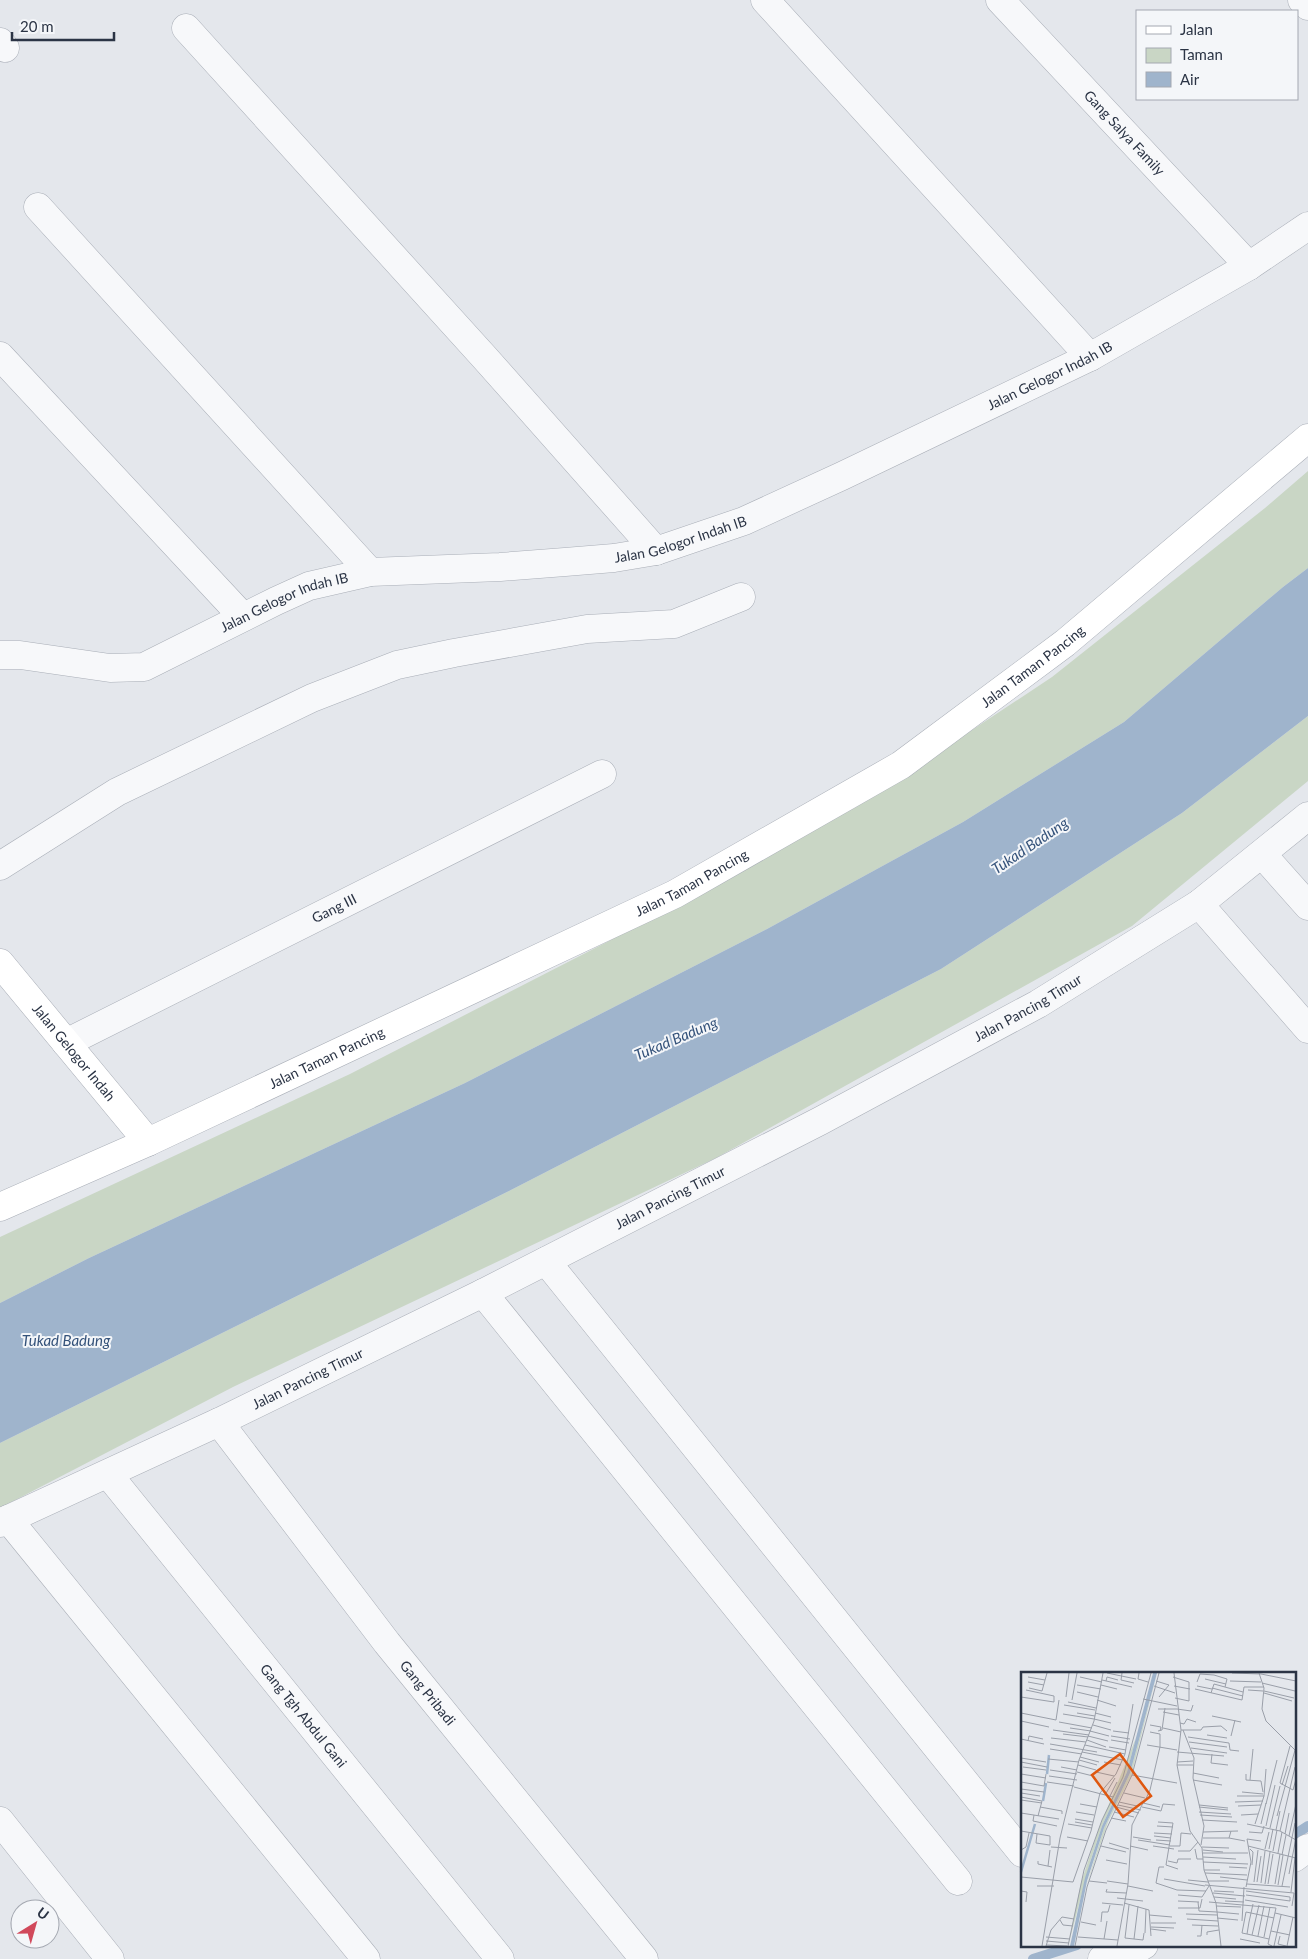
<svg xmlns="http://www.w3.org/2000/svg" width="1308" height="1959" viewBox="0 0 1308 1959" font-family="Lato,sans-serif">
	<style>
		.green { fill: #c9d6c5 }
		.water { fill: #9fb4cc }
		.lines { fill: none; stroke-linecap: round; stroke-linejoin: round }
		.stream { stroke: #9fb4cc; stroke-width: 10 }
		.street-casing { stroke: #a9aeb7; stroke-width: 29 }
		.secondary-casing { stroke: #a9aeb7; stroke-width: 29 }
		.street { stroke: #f7f8fa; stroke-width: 28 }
		.secondary { stroke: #fff; stroke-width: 28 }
		.labels { text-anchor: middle; stroke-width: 4; stroke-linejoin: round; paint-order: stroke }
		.street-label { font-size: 14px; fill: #2b3445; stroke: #f4f6f9 }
		.water-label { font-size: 15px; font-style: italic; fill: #34527a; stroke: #f4f6f9 }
		.inset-river { fill: none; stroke: #9fb4cc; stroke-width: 2.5 }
		.inset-road { fill: none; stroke: #9a9fa9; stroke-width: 1 }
		.view { fill: #df570f; fill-opacity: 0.15; stroke: #df570f; stroke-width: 2.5 }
		.inset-edge { fill: none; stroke: #2b3445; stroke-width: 2.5 }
	</style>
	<rect width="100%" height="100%" fill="#e4e7ec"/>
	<g class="green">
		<path d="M 1308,471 L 1308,568 L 1283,587 L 1124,722 L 963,822 L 767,929 L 465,1083 L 89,1258 L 0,1303 L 0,1237 L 350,1074 L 607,942 L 856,807 L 1052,677 L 1265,508 Z"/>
		<path d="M 1308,716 L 1308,781 L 1132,926 L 716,1158 L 233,1387 L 0,1508 L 0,1443 L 509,1191 L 941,969 L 1182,813 Z"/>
	</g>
	<path class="water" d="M 1308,568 L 1308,716 L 1182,813 L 941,969 L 509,1191 L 0,1443 L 0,1303 L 89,1258 L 465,1083 L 767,929 L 963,822 L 1124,722 L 1283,587 Z"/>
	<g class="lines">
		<g class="stream">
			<path d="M 1294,1835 L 1308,1826"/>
			<path d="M 1033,1959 L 1077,1945"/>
		</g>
		<g class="street-casing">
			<g id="street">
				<path d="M 765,0 L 1090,357"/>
				<path id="s1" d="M 1000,0 L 1249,266"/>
				<path d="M 1302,0 L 1308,6"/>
				<path d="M 186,28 L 485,358 L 656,551"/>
				<path d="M 0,42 L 5,48"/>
				<path d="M 38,207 L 370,572"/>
				<path d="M 0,356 L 243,617"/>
				<path id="s2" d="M 0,655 L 20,655 L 110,668 L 144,667 L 276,601 L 309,586 L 370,572 L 500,567 L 565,562 L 614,558 L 656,551 L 744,521 L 842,476 L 1090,357 L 1249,266 L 1308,226"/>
				<path d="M 1262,854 L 1308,906"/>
				<path d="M 0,866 L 117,792 L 312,698 L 397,665 L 454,653 L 587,629 L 674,624 L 741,597"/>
				<path d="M 1199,904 L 1308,1029"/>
				<path id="s3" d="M 66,1043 L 602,774"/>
				<path d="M 546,1261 L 1022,1853"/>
				<path d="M 483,1293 L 958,1881"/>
				<path id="s4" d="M 219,1422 L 387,1643 L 644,1959"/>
				<path id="s5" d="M 108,1474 L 500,1959"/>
				<path d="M 8,1519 L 366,1959"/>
				<path id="s6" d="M 0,1523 L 219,1422 L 483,1293 L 820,1121 L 1038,1004 L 1199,904 L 1308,816"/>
				<path d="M 0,1821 L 110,1959"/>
				<path d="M 1294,1858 L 1308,1848"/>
				<path d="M 1102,1959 L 1127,1955 L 1144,1945"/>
			</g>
		</g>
		<g class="secondary-casing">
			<g id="secondary">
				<path id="s7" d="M 0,963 L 148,1142"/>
				<path id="s8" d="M 0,1207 L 148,1142 L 675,894 L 901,765 L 1065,643 L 1308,438"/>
			</g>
		</g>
		<use href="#street" class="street"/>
		<use href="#secondary" class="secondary"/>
	</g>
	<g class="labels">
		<g class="street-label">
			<text dy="5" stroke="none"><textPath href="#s1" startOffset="182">Gang Salya Family</textPath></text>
			<text dy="5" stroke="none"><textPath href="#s2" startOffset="1110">Jalan Gelogor Indah IB</textPath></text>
			<text dy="5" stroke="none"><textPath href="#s2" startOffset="705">Jalan Gelogor Indah IB</textPath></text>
			<text dy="5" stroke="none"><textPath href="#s2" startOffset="300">Jalan Gelogor Indah IB</textPath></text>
			<text dy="5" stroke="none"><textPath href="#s8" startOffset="1169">Jalan Taman Pancing</textPath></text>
			<text dy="5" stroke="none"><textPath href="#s8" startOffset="764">Jalan Taman Pancing</textPath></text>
			<text dy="5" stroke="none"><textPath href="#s3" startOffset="300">Gang III</textPath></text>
			<text dy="5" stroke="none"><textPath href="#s6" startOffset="1150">Jalan Pancing Timur</textPath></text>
			<text dy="5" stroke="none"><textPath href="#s7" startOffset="116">Jalan Gelogor Indah</textPath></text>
			<text dy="5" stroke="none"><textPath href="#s8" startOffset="359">Jalan Taman Pancing</textPath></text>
			<text dy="5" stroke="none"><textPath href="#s6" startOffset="745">Jalan Pancing Timur</textPath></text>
			<text dy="5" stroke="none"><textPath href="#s6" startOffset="340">Jalan Pancing Timur</textPath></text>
			<text dy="5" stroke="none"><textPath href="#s4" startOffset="342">Gang Pribadi</textPath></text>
			<text dy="5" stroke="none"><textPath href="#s5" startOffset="311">Gang Tgh Abdul Gani</textPath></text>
		</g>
		<g class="water-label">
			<text transform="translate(1030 846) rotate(-34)" y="5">Tukad Badung</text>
			<text transform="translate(676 1039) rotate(-23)" y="5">Tukad Badung</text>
			<text x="66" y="1346">Tukad Badung</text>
		</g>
	</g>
	<g transform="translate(1021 1672)">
		<rect width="275" height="275" fill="#e4e7ec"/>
		<path d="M 136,1 L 110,104 L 87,150 L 65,215 L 83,156 L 109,101 ZM 115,66 L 106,100 L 81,154 L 70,187 L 47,274 L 60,211 L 78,156 Z" fill="#c9d6c5"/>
		<path d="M 132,1 L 136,1 L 109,101 L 83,156 L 66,209 L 53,274 L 49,274 L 64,206 L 81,154 L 106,100 Z" fill="#9fb4cc"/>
		<path class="inset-river" d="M 26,102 L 28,83M 22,129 L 25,111M 0,200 L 14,152"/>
		<path class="inset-road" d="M 86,1 L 115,7M 101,1 L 100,8 L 113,11M 118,1 L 117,7 L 127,10M 153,1 L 160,58 L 156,93 L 169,159 L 181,176 L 183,198 L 195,231 L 200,274M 211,1 L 240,2 L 275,9M 238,1 L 243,16 L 241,37 L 245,49 L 275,79M 7,5 L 24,8M 59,5 L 81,10M 152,5 L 168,10 L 168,29 L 154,26M 184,7 L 205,12M 81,8 L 111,15M 85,9 L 86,5 L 97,8M 135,9 L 148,13 L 138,25M 209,9 L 240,10M 7,10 L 23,13M 176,10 L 179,2 L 193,3 L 206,7 L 204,15M 241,11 L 274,19M 56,13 L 80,17M 80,13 L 96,17M 133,14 L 154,21M 153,14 L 169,17M 176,14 L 191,17M 8,16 L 21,19 L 26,1M 191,16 L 222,24M 174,17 L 221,28 L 223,15 L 243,15M 227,18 L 242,19M 243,19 L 273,26M 56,20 L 77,25M 190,21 L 193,12 L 222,20M 243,21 L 271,29M 0,25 L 33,30 L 33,24 L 5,18M 45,25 L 48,1M 122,27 L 156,34M 51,28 L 56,1M 76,28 L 95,34M 47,30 L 75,36M 43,33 L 74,38M 137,37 L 156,37M 156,37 L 170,39 L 172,33M 142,40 L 158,43M 0,41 L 35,48 L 38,28M 56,41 L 74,44M 74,41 L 90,45M 42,42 L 73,47M 191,44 L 220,50M 73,47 L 90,51M 0,49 L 28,55M 38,50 L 71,56M 159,51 L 163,52 L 166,47 L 175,50M 72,53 L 90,58M 129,53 L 140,55 L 139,59M 182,55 L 200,54 L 206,59M 49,56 L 70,59M 142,56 L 160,60M 32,58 L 68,63M 160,58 L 180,58 L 182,55M 162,58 L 173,86 L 172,106 L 183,154 L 180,173M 69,59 L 88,64M 92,59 L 108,61M 137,59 L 141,58 L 144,36M 129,60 L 139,62 L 139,75M 42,62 L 67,65M 186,63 L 206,66M 67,64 L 87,69M 90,64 L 109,67M 210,64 L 214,48M 167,65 L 208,71 L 209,78 L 218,79M 30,66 L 65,70M 0,67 L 23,72M 66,68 L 85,75M 90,68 L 108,71M 7,69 L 8,64 L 22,67M 168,70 L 206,75M 29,72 L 76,80M 64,73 L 104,82M 126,73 L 156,78M 269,74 L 259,111 L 272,118 L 275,107M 88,75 L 105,78M 170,76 L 206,81M 29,77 L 61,82M 61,80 L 102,88M 156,80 L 203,84M 191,82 L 190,91 L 207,93M 59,85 L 78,90M 0,86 L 25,90M 27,87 L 58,90M 58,88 L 76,93M 0,90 L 26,95M 83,90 L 100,93M 156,90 L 172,89M 57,93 L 75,98M 156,93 L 172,93M 2,95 L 25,98M 40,95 L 56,98M 29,98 L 56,102M 56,100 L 72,104M 75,100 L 93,104M 172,101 L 198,106M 0,102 L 25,106M 225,102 L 225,108 L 240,109 L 242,120M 111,103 L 156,111M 28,104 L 56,108M 172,108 L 201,113M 229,108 L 232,77M 0,110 L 23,114 L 25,102M 26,110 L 53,114M 261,113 L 267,94M 53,115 L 92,125M 0,117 L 23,120M 221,120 L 242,122M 0,121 L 19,124M 103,121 L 124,126M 84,123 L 94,106M 89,124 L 96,110M 216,124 L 243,124M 0,125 L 21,129 L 17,144M 0,128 L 21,131M 98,130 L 116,134M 214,130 L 242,129M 123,131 L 129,118 L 139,75M 59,132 L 76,135M 245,132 L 256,88M 97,133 L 120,138M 178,133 L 207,136M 217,134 L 240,133M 19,135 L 41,139 L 41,142M 95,135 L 118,141M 121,135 L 140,139 L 142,132 L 154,133M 178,135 L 207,138M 55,140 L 73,143M 93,140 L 113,145M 178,140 L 210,142M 0,141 L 38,147M 13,143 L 12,149 L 36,154M 179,143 L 211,145M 220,143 L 237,142M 256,144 L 274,78M 90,146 L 105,149M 54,147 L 72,150M 181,148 L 216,150M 54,150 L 71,153M 137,150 L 152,151 L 145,193 L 157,197M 47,152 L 71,156M 226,152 L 259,159 L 275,168M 234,152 L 243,124 L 245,97M 240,152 L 245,131M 136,154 L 152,155M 245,154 L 254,113M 249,156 L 259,114M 255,158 L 259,139M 0,159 L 29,164 L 29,173 L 15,171 L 16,162M 259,159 L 274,95M 182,160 L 217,159M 228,160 L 241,161 L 243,154M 133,161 L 151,162M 264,162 L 268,141M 133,164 L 150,166M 268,164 L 275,132M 46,165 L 67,169M 112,165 L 130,168M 182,166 L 208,166 L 210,159M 208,166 L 224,169M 117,168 L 149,173M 135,168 L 150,169M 88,171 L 108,177M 80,174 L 105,180M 109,174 L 127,178M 132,174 L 153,177M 149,174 L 159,174 L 160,161 L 170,162M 227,174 L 275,186M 30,175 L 46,176M 181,175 L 208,176M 174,177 L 176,187 L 182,187M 229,177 L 232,180 L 231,193M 244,177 L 248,160M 248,177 L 252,157M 0,178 L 5,175 L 8,161M 182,178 L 202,180M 157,179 L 169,179 L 177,170M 252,179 L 256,158M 182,181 L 227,181M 257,181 L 261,160M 261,183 L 265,163M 182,185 L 215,187M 85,188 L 106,192M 17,189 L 17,192 L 31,195M 147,189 L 156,191 L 157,187 L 170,187M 182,190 L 227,192M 27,194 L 29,178M 143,195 L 138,195 L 135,211 L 156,218 L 185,219M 208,195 L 226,196M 183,198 L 199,198M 184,201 L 226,203M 268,202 L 275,166M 0,205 L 52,210 L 70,159 L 79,121 L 95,102 L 104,82 L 112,32M 199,205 L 226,208M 143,207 L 184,214M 167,208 L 187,210M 68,209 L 86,211M 86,209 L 107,212M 187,209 L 208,209M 233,210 L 237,178M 236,210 L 240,184M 240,211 L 244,179M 226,212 L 269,215M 244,212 L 249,180M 247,212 L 252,182M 254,212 L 259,182M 184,213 L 273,221 L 271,234M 257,213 L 262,183M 16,214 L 33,214M 107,214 L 132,219M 261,214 L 274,151M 225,215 L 230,190 L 226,167 L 240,169M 86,217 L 85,220 L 105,221M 0,219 L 6,220 L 5,230M 193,219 L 213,220M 270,220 L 274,186M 192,221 L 224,224M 157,223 L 181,225 L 188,214M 225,223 L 269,229 L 269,225 L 225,219M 193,225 L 215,227M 96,226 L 122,229M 224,228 L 267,235M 157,229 L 178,230M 204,229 L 223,230M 177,230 L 178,239 L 196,240M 188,230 L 255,236 L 247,272 L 251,274M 81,231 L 102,233M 103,231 L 128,238 L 130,264M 232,232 L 228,250 L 226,262 L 221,261 L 225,240 L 230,241 L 253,246M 108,233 L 104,266 L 122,268 L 123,261M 195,234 L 220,235M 157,236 L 179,236 L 181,227M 196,240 L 218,242M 254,241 L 275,246M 165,242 L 196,243M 128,243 L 151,245M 196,246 L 217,248M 166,247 L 197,249M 39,248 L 42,253 L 52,254M 221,249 L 223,215M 60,250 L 75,253M 80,250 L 81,240 L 87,240 L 89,233M 130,251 L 155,251M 171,253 L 197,254M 130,255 L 153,256M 130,257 L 145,259M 250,259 L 269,263M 124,261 L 125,237M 226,262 L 248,267M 186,263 L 186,260 L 198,258M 231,263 L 238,233M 176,264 L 180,264 L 181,253M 237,264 L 243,234M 259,264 L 257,272 L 265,274M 25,265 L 49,267M 57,265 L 97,268M 243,265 L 249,235M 83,267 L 86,249M 113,267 L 117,234M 219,267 L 239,271M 25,269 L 48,271M 25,273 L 46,274M 21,274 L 39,166 L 58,88 L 73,49 L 82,1M 25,274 L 30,258 L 41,245 L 53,247M 47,274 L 63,198 L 81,148 L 102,105 L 130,1M 54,274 L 66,215 L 85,158 L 111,103 L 138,1M 96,274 L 107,212 L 111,153 L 122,131 L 139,135M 253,274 L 260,243M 266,274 L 272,245"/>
		<path class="view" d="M 99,82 L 130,124 L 102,145 L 71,103 Z"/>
		<rect width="275" height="275" class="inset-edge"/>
	</g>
	<rect x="1136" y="10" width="162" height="90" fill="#f4f6f9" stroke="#a4a8b1"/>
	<rect x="1146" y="26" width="25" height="8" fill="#ffffff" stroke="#a4a8b1"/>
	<text x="1180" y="35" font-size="15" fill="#2b3445">Jalan</text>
	<rect x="1146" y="48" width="25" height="15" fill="#c9d6c5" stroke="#a4a8b1"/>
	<text x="1180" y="60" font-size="15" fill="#2b3445">Taman</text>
	<rect x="1146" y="72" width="25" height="15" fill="#9fb4cc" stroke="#a4a8b1"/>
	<text x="1180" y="85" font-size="15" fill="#2b3445">Air</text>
	<g transform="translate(35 1924) rotate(37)"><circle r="24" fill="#f4f6f9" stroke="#a4a8b1"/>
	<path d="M0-4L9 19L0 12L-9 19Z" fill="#d1495b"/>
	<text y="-8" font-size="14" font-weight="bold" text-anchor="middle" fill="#2b3445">U</text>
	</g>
	<path d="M12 32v8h102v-8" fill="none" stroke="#2b3445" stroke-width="2.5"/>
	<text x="20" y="32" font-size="15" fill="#2b3445" stroke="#f4f6f9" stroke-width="4" paint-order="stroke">20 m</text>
</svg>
